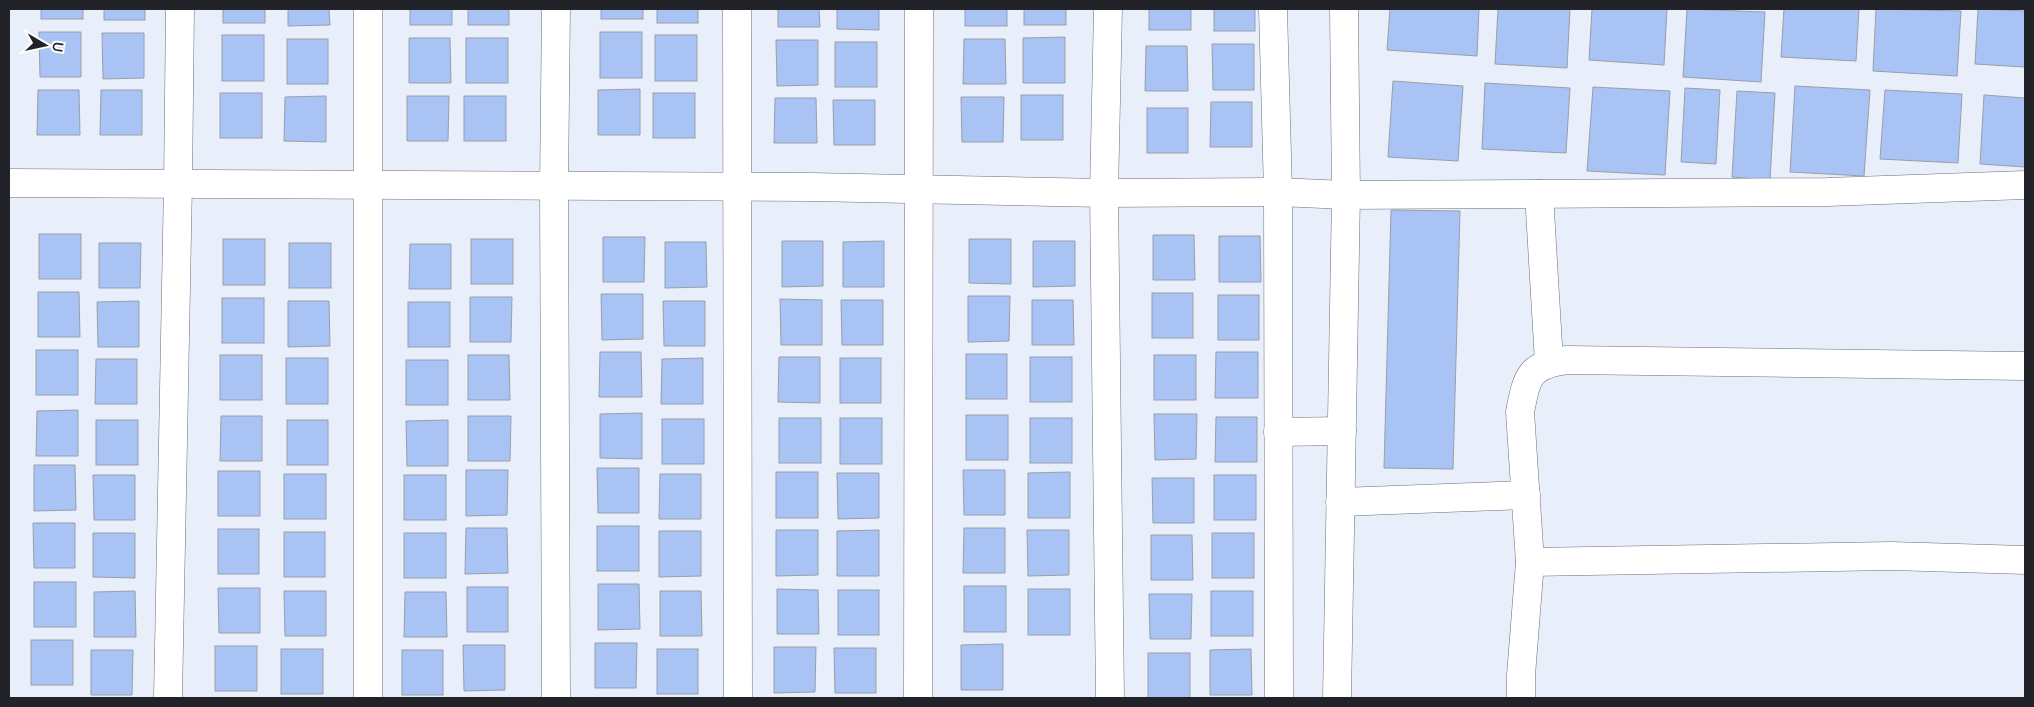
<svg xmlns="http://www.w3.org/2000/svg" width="2034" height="707" viewBox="0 0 2034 707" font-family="Manrope,sans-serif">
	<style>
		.building { fill: #a9c4f4; stroke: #989eaa }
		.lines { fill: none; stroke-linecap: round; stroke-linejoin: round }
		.minor-casing { stroke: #6a707b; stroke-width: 29 }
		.minor { stroke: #fff; stroke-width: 28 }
	</style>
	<rect width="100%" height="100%" fill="#e8effb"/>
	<g class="building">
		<rect x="41" y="9" width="42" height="10"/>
		<rect x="104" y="9" width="41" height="11"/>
		<rect x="223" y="9" width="42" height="14"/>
		<path d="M 288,9 L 329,9 L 330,25 L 288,26 Z"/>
		<rect x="410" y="9" width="42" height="16"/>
		<rect x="468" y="9" width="41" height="16"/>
		<rect x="601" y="9" width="42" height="10"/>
		<rect x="657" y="9" width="41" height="14"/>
		<path d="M 778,9 L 819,9 L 820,27 L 778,27 Z"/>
		<path d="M 837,9 L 879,9 L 879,30 L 837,29 Z"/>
		<rect x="965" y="9" width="42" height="17"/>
		<rect x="1024" y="9" width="42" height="16"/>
		<rect x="1149" y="9" width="42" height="21"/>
		<rect x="1214" y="9" width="41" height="22"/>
		<path d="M 1390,9 L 1479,9 L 1477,56 L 1387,50 Z"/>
		<path d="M 1498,9 L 1570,9 L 1567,68 L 1495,64 Z"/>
		<path d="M 1592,9 L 1667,9 L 1664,65 L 1589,60 Z"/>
		<path d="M 1687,9 L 1765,12 L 1761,82 L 1683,77 Z"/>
		<path d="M 1784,9 L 1859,9 L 1856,61 L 1781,57 Z"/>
		<path d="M 1876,9 L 1961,11 L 1957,76 L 1873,71 Z"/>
		<path d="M 1978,9 L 2025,11 L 2025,67 L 1975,64 Z"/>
		<path d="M 39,32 L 81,32 L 81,77 L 40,77 Z"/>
		<rect x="600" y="32" width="42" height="46"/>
		<path d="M 102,33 L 144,33 L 144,78 L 103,79 Z"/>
		<rect x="222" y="35" width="42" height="46"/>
		<rect x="655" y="35" width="42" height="46"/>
		<path d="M 1065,37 L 1065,83 L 1023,83 L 1023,38 Z"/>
		<path d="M 409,38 L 450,38 L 451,83 L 409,83 Z"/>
		<rect x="466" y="38" width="42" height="45"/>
		<rect x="287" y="39" width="41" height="45"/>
		<path d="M 964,39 L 1005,39 L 1006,84 L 963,84 Z"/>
		<path d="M 776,40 L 818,40 L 818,85 L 777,86 Z"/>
		<rect x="835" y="42" width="42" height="45"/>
		<path d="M 1212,44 L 1254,44 L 1254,90 L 1213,90 Z"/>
		<path d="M 1146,46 L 1187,46 L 1188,91 L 1145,91 Z"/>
		<path d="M 1393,81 L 1463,86 L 1458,161 L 1388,157 Z"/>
		<path d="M 1485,83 L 1570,88 L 1566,153 L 1482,149 Z"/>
		<path d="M 1795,86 L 1870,90 L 1864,176 L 1790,172 Z"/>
		<path d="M 1593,87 L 1670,91 L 1665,175 L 1587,171 Z"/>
		<path d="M 1685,88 L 1720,90 L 1716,164 L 1681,162 Z"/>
		<path d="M 640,89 L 640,135 L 598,135 L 598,90 Z"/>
		<path d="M 38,90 L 79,90 L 80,135 L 37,135 Z"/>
		<path d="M 101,90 L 142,90 L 142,135 L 100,135 Z"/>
		<path d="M 1885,90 L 1962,94 L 1958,163 L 1880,159 Z"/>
		<path d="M 1737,91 L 1775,93 L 1770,180 L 1732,177 Z"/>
		<rect x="220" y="93" width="42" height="45"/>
		<rect x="653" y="93" width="42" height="45"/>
		<rect x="1021" y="95" width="42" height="45"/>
		<path d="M 1984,95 L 2025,98 L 2025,167 L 1980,164 Z"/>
		<path d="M 326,96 L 326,142 L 284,141 L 285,97 Z"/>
		<path d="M 407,96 L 449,96 L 448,141 L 407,141 Z"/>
		<rect x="464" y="96" width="42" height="45"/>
		<path d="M 961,97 L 1004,97 L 1003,142 L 962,142 Z"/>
		<path d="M 775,98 L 816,98 L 817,143 L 774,143 Z"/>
		<path d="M 833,100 L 875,100 L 875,145 L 834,145 Z"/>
		<path d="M 1211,102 L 1252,102 L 1252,147 L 1210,147 Z"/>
		<rect x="1147" y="108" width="41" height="45"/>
		<path d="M 1391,210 L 1460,211 L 1453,469 L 1384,468 Z"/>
		<rect x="39" y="234" width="42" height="45"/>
		<path d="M 1153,235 L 1194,235 L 1195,280 L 1153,280 Z"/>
		<path d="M 1219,236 L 1260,236 L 1261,282 L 1219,282 Z"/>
		<path d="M 603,237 L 645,237 L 644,282 L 603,282 Z"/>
		<rect x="223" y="239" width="42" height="46"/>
		<rect x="471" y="239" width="42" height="45"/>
		<path d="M 969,239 L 1011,239 L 1011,284 L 969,283 Z"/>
		<path d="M 782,241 L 823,241 L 823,286 L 782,287 Z"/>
		<path d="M 884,241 L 884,287 L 843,287 L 843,242 Z"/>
		<path d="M 1033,241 L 1075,241 L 1075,286 L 1033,287 Z"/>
		<path d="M 665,242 L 706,242 L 707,287 L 665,288 Z"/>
		<path d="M 99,243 L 141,243 L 140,288 L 99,288 Z"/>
		<rect x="289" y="243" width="42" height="45"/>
		<path d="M 410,244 L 451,244 L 451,289 L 409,289 Z"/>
		<path d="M 38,292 L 79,292 L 80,337 L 38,337 Z"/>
		<rect x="1152" y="293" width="41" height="45"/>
		<path d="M 601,294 L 643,294 L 643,339 L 602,340 Z"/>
		<rect x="1218" y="295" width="41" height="45"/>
		<path d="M 968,296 L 1010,296 L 1009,341 L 968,342 Z"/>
		<path d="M 470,297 L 512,297 L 511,342 L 470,342 Z"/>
		<rect x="222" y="298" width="42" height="45"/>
		<path d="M 780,299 L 822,300 L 822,345 L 781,345 Z"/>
		<path d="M 841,300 L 883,300 L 883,345 L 842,345 Z"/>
		<path d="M 1032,300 L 1073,300 L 1074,345 L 1032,345 Z"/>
		<path d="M 139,301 L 139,347 L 98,347 L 97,302 Z"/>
		<path d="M 288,301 L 329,301 L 330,346 L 288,347 Z"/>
		<path d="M 663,301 L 705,301 L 705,346 L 664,346 Z"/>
		<rect x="408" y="302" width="42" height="45"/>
		<rect x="36" y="350" width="42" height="45"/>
		<path d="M 600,352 L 641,352 L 642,397 L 599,397 Z"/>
		<path d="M 1216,352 L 1258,352 L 1258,398 L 1215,398 Z"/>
		<rect x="966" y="354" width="41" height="45"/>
		<rect x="220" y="355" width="42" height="45"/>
		<path d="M 468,355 L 509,355 L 510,400 L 468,400 Z"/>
		<rect x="1154" y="355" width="42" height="45"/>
		<path d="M 779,357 L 820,357 L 820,403 L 778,402 Z"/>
		<rect x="1030" y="357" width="42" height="45"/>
		<rect x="286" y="358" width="42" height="46"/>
		<path d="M 703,358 L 703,404 L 661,404 L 662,359 Z"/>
		<rect x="840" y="358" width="41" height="45"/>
		<path d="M 96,359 L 137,359 L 137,404 L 95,404 Z"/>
		<rect x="406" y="360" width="42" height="45"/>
		<path d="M 78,410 L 78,456 L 36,456 L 37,411 Z"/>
		<path d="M 642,413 L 642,459 L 600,458 L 600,414 Z"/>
		<path d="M 1154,414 L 1197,414 L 1196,459 L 1155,460 Z"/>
		<rect x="966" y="415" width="42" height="45"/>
		<path d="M 221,416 L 262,416 L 262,461 L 220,461 Z"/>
		<path d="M 468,416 L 511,416 L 510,461 L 468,461 Z"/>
		<path d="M 1216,417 L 1257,417 L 1257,462 L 1215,462 Z"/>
		<rect x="779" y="418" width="42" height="45"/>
		<rect x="840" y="418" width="42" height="46"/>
		<rect x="1030" y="418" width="42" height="45"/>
		<rect x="662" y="419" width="42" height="45"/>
		<rect x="96" y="420" width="42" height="45"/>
		<rect x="287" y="420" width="41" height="45"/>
		<path d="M 448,420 L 448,466 L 407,466 L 406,421 Z"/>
		<path d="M 34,465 L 75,465 L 76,510 L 34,511 Z"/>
		<path d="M 597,468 L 639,468 L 639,513 L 598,513 Z"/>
		<path d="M 466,470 L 508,470 L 507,515 L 466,516 Z"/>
		<path d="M 963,470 L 1005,470 L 1005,515 L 964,515 Z"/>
		<rect x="218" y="471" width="42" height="45"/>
		<rect x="776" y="472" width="42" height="46"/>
		<path d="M 1070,472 L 1070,518 L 1028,518 L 1028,473 Z"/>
		<path d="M 837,473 L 879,473 L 879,518 L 838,519 Z"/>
		<rect x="284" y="474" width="42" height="45"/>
		<path d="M 660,474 L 701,474 L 701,519 L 659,519 Z"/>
		<path d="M 93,475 L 135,475 L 135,520 L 94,520 Z"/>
		<rect x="404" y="475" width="42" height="45"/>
		<rect x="1214" y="475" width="42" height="45"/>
		<path d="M 1152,478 L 1194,478 L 1194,523 L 1153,523 Z"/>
		<path d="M 33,523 L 75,523 L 75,568 L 34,568 Z"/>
		<rect x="597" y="526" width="42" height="45"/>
		<path d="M 466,528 L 507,528 L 508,573 L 465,574 Z"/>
		<path d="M 964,528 L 1005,528 L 1005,573 L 963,573 Z"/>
		<rect x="218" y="529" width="41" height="45"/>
		<path d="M 776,530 L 818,530 L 818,575 L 776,576 Z"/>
		<path d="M 879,530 L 879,576 L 837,576 L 837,531 Z"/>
		<path d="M 1027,530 L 1069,530 L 1069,575 L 1028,576 Z"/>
		<path d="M 659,531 L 701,531 L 701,576 L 659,577 Z"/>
		<rect x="284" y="532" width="41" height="45"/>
		<path d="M 93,533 L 135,533 L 135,578 L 93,577 Z"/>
		<rect x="404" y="533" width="42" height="45"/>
		<rect x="1212" y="533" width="42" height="45"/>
		<path d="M 1151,535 L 1192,535 L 1193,580 L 1151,580 Z"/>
		<rect x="34" y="582" width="42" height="45"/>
		<path d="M 598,584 L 639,584 L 640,629 L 598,630 Z"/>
		<rect x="964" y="586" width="42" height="46"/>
		<rect x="467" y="587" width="41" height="45"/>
		<path d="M 218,588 L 260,588 L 260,633 L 219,633 Z"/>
		<path d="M 777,589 L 818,590 L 819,634 L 777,634 Z"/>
		<rect x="1028" y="589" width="42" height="46"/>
		<rect x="838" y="590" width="41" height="45"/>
		<path d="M 135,591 L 136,637 L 94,637 L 94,592 Z"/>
		<path d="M 284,591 L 326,591 L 326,636 L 285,636 Z"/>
		<path d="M 660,591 L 701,591 L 702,636 L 660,636 Z"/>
		<rect x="1211" y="591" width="42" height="45"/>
		<path d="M 405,592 L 446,592 L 447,637 L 404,637 Z"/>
		<path d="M 1149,594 L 1192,594 L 1191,639 L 1150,639 Z"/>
		<rect x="31" y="640" width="42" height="45"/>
		<path d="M 595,643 L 637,643 L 636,688 L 595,688 Z"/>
		<path d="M 1003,644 L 1003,690 L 961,690 L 961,645 Z"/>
		<path d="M 463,645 L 505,645 L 505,690 L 464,691 Z"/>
		<rect x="215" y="646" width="42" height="45"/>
		<path d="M 774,647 L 816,647 L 815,692 L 774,693 Z"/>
		<path d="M 834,648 L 876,648 L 876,693 L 835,693 Z"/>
		<rect x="281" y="649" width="42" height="45"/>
		<rect x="657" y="649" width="41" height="45"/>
		<path d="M 1251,649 L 1252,695 L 1210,695 L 1210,650 Z"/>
		<path d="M 91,650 L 133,650 L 132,695 L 91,695 Z"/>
		<rect x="402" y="650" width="41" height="45"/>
		<rect x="1148" y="653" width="42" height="45"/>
	</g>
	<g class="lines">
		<g class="minor-casing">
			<g id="minor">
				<path d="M 368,9 L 368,698"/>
				<path d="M 737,9 L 738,698"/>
				<path d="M 1108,9 L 1104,193 L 1110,698"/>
				<path d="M 1273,9 L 1278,192 L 1279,698"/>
				<path d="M 9,183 L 811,187 L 1104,193 L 1278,192 L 1346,195 L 1827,192 L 2025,185"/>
				<path d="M 1539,194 L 1549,362"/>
				<path d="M 1278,432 L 1342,431"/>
				<path d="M 1340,502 L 1526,495"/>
				<path d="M 1530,562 L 1891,556 L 2025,560"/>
				<path d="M 168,698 L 178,184 L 180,9"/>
				<path d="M 556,698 L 554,186 L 556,9"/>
				<path d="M 918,698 L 919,9"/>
				<path d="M 1337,698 L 1346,195 L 1344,9"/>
				<path d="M 1521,698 L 1521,675 L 1530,562 L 1520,412 C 1527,376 1529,365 1567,360 L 2025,366"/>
			</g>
		</g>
		<use href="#minor" class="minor"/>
	</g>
	<rect width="2034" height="707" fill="none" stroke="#212328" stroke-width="20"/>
	<g transform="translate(45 45) rotate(99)" stroke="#ffffff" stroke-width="4" paint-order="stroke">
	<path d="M0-4L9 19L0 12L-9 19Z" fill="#212328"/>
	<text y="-8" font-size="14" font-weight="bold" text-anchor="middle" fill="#212328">U</text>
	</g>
</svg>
